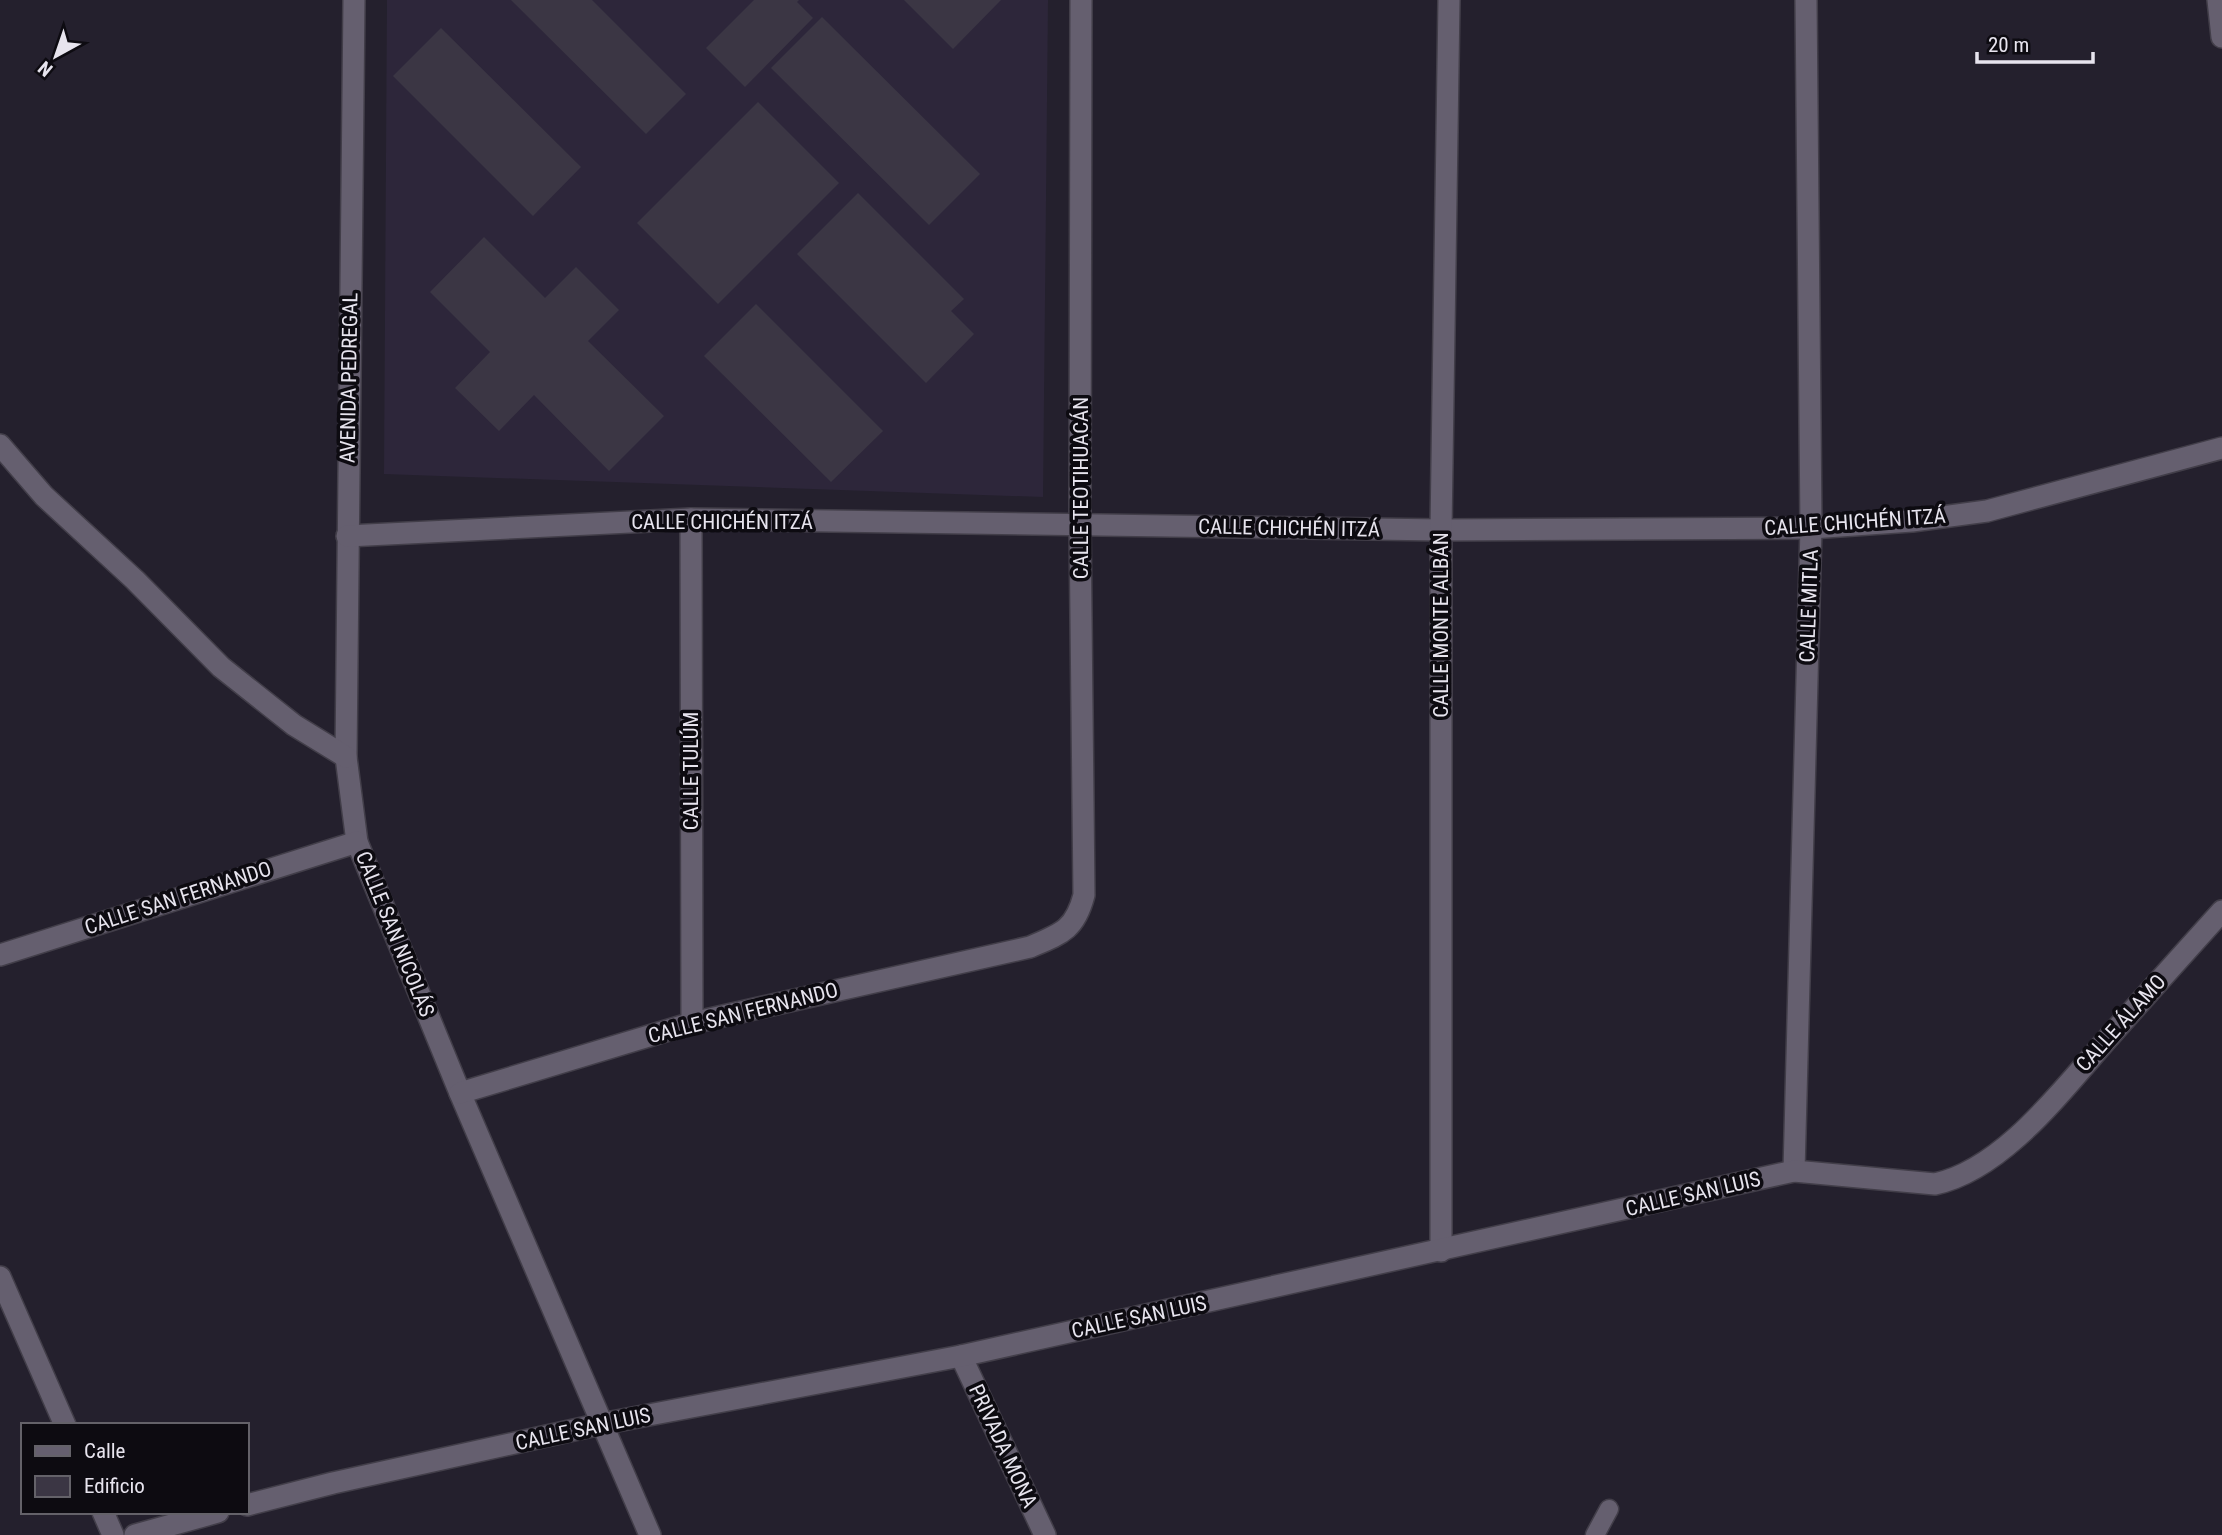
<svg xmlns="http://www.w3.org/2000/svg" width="2222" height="1535" viewBox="0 0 2222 1535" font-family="'Roboto Condensed',sans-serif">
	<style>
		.built { fill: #2d263a }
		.building { fill: #3b3644 }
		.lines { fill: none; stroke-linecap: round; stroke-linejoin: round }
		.lane-casing { stroke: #423e49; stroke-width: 21 }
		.street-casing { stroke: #423e49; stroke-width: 24 }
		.lane { stroke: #655f6f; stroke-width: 18 }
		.street { stroke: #655f6f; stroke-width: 21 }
		.labels { text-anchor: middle; stroke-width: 7; stroke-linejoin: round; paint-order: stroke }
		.street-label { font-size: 21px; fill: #e7e4ee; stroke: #0d0b11 }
	</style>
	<rect width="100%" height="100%" fill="#24202d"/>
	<path class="built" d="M 387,0 L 1048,0 L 1043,497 L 384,474 Z"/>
	<g class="building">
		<path d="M 511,0 L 592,0 L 686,94 L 646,134 Z"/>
		<path d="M 754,0 L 799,0 L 797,2 L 813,18 L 745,87 L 706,48 Z"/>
		<path d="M 904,0 L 1001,0 L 953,49 Z"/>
		<path d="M 822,17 L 980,174 L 929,225 L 771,68 Z"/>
		<path d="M 441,28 L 581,167 L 533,216 L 393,76 Z"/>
		<path d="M 758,102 L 839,183 L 718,304 L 637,223 Z"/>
		<path d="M 858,193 L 964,299 L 951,311 L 974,334 L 926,383 L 797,254 Z"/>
		<path d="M 484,237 L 545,298 L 576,267 L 619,310 L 588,341 L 664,416 L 609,471 L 534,395 L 499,431 L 455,388 L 490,352 L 430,292 Z"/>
		<path d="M 756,304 L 883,431 L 831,482 L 704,356 Z"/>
	</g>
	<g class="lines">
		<g class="lane-casing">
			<path id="lane" d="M 1595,1535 L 1609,1509"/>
		</g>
		<g class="street-casing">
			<g id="street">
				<path d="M 354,0 L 346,757 L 357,842 L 460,1093 L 650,1535"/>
				<path d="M 2218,0 L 2222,37"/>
				<path d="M 0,445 L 44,496 L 135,580 L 221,667 L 294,725 L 346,757"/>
				<path d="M 691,519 L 692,1023"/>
				<path d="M 347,536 L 691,519 L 1441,530 L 1811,528 L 1912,521 L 1987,511 L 2222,448"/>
				<path d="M 0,955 L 357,842"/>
				<path d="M 460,1093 L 692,1023 L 1030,947 C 1061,934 1075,930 1084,895 L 1080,525 L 1081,0"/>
				<path d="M 1794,1171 L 1811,528 L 1806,0"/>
				<path d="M 1441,1251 L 1441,530 L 1449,0"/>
				<path d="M 0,1277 L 65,1425"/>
				<path d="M 961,1356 L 1045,1535"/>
				<path d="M 247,1505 L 333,1483 L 601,1424 L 961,1356 L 1794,1171 L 1935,1184 C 2005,1169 2065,1086 2111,1035 C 2148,993 2185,952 2222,911"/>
				<path d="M 103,1512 L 113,1535"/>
				<path d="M 135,1535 L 218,1512"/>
			</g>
		</g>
		<use href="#lane" class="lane"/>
		<use href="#street" class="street"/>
	</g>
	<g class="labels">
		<g class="street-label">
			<text transform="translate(349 378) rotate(-89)" y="7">AVENIDA PEDREGAL</text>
			<text transform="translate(1081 488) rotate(-90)" y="7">CALLE TEOTIHUACÁN</text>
			<text x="722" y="529">CALLE CHICHÉN ITZÁ</text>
			<text transform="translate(1855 522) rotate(-4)" y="7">CALLE CHICHÉN ITZÁ</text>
			<text transform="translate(1289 528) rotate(1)" y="7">CALLE CHICHÉN ITZÁ</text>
			<text transform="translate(1809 606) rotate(-88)" y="7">CALLE MITLA</text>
			<text transform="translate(1441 625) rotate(-90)" y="7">CALLE MONTE ALBÁN</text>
			<text transform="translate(691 771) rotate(-90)" y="7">CALLE TULÚM</text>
			<text transform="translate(178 898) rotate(-18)" y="7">CALLE SAN FERNANDO</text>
			<text transform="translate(395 934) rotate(68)" y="7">CALLE SAN NICOLÁS</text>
			<text transform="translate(743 1013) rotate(-14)" y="7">CALLE SAN FERNANDO</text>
			<text transform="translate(2121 1023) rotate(-48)" y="7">CALLE ÁLAMO</text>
			<text transform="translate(1693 1194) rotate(-13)" y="7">CALLE SAN LUIS</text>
			<text transform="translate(1139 1317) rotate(-12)" y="7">CALLE SAN LUIS</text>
			<text transform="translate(583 1429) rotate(-12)" y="7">CALLE SAN LUIS</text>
			<text transform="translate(1003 1446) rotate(65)" y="7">PRIVADA MONA</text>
		</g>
	</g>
	<rect x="21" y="1423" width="228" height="91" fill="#0d0b11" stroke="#646269" stroke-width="2"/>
	<rect x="35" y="1446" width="35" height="10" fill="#655f6f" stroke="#646269" stroke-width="2"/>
	<text x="84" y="1458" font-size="21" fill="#e7e4ee">Calle</text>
	<rect x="35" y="1476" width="35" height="21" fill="#3b3644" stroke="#646269" stroke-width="2"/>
	<text x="84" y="1493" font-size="21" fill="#e7e4ee">Edificio</text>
	<g transform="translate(56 56) rotate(220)" stroke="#0d0b11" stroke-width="5" paint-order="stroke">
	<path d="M0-5L12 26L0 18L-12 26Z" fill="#e7e4ee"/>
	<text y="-10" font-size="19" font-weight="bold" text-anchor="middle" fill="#e7e4ee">N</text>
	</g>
	<path d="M1977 52v10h116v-10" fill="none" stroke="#e7e4ee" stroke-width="3.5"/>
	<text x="1988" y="52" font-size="21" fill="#e7e4ee" stroke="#0d0b11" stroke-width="5" paint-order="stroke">20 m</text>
</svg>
